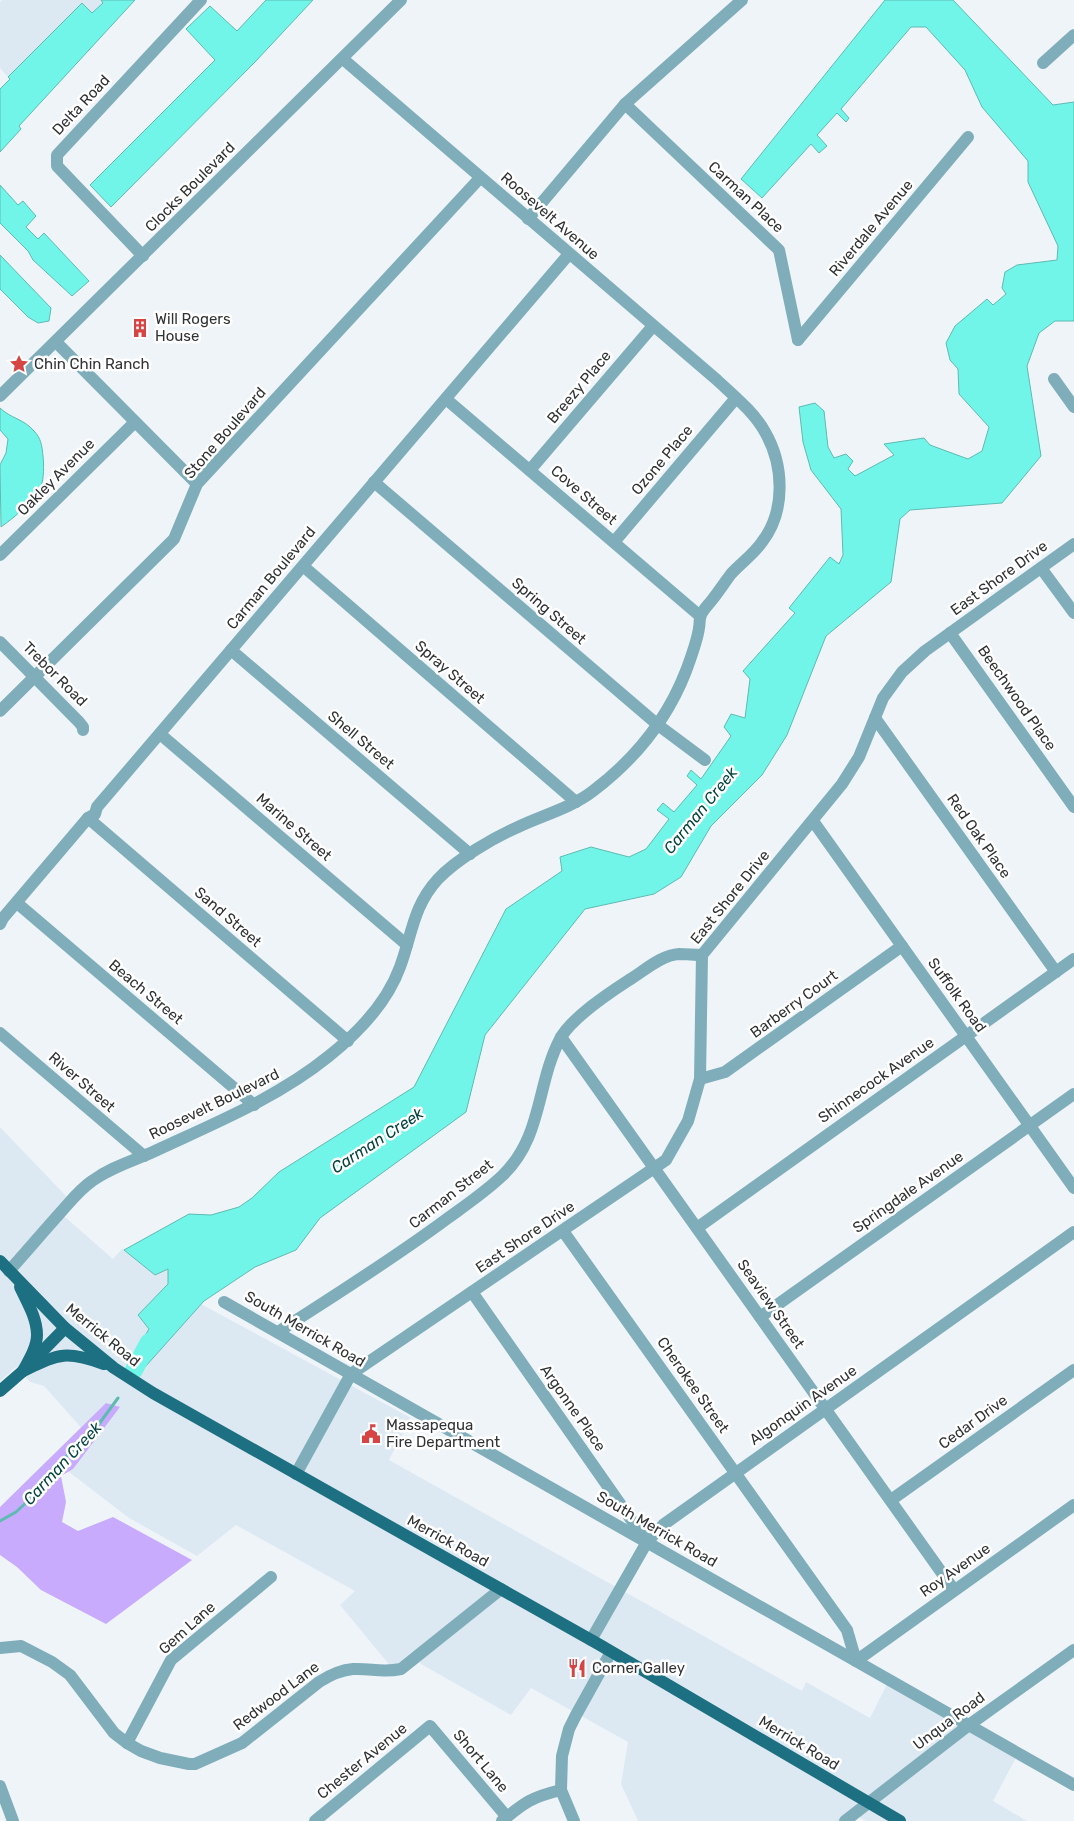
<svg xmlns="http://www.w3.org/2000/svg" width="1074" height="1821" viewBox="0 0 1074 1821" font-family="Rubik,sans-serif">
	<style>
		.built { fill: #dde9f2 }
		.forest { fill: #c8abfd }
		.water { fill: #71f5e8; stroke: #5ebbb2 }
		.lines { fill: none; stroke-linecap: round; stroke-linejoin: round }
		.stream { stroke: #5ebbb2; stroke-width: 3 }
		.river { stroke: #71f5e8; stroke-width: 18 }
		.minor { stroke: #7faeba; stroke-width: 12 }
		.major { stroke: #1c7081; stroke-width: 12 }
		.labels { text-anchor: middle; stroke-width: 5; stroke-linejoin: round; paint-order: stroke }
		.street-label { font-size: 15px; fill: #313334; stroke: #fff }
		.poi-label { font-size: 15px; fill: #313334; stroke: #fff; text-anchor: start }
		.water-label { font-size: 16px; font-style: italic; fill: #054540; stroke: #fff }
	</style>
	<rect width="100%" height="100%" fill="#eff4f9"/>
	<g class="built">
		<path d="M 2,0 L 101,0 L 103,3 L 92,13 L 82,3 L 8,77 L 0,68 L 0,2 Z"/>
		<path d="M 0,1127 L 68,1198 L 57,1210 L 113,1259 L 123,1248 L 124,1250 L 168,1268 L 169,1284 L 138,1315 L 149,1329 L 133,1357 L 145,1366 L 201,1304 L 411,1418 L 389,1460 L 802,1691 L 806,1682 L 870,1718 L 888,1682 L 1017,1756 L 993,1801 L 1027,1821 L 866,1821 L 857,1816 L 851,1821 L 638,1821 L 621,1784 L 628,1742 L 531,1688 L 511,1715 L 421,1664 L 412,1652 L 392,1668 L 340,1605 L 355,1591 L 236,1525 L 197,1556 L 129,1518 L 56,1462 L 86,1433 L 44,1386 L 30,1382 L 16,1367 L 0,1381 Z"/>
	</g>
	<path class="forest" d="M 106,1403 L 120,1407 L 73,1469 L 61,1476 L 66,1502 L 62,1522 L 78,1531 L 113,1517 L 192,1560 L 106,1624 L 41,1590 L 17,1567 L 0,1555 L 0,1507 Z"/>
	<g class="water">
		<path d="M 101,0 L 135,0 L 19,126 L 21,129 L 0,152 L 0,89 L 10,79 L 8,77 L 82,3 L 92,13 L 103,3 Z"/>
		<path d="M 266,0 L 313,0 L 255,62 L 111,207 L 90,185 L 215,60 L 186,29 L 210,6 L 237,31 Z"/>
		<path d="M 885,0 L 953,0 L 1053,105 L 1074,102 L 1074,321 L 1055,321 L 1039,333 L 1027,366 L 1041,456 L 1002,503 L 910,510 L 900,519 L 891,582 L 826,636 L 787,735 L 762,775 L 711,826 L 681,877 L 654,894 L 585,909 L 485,1035 L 466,1112 L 320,1218 L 296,1250 L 255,1267 L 204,1301 L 145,1367 L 132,1357 L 149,1329 L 138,1315 L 168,1284 L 168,1269 L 155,1275 L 124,1250 L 189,1214 L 211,1215 L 239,1207 L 252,1198 L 279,1172 L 414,1087 L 506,909 L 562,871 L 560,857 L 591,847 L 629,857 L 646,849 L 669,819 L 657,810 L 663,803 L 674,812 L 697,785 L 687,776 L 691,770 L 701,779 L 731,736 L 724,727 L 731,714 L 745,718 L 750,679 L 743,671 L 795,613 L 789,608 L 830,557 L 839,564 L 843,555 L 841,509 L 811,470 L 803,442 L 799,407 L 815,403 L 824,411 L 828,447 L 834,458 L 846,454 L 853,461 L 848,469 L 855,476 L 894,455 L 884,444 L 924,438 L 930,445 L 968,459 L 982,451 L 989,427 L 959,394 L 958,369 L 950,360 L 946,343 L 955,326 L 987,299 L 993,305 L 1006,294 L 1002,288 L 1005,272 L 1017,265 L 1057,260 L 1058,246 L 1028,182 L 1028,161 L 982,107 L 965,70 L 926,27 L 911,27 L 841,109 L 849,118 L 846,122 L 837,113 L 817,135 L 827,146 L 819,153 L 811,144 L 762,198 L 741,179 Z"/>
		<path d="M 0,185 L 18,205 L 23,201 L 36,216 L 26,227 L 38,239 L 44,233 L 89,281 L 72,296 L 33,260 L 28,251 L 0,223 Z"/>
		<path d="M 0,255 L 51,308 L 49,321 L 38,323 L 28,317 L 0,289 Z"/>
		<path d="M 0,408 C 10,418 24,419 34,431 C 41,438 42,446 43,456 C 44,464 44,479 41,486 C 32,503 16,516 1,527 L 0,465 L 6,453 L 8,439 L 0,430 Z"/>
	</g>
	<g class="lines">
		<path class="stream" d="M 0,1521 L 16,1512 L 30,1499 L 42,1480 L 96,1428 L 118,1398"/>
		<path class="river" d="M 134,1370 L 149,1342"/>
		<g class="minor">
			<path d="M 1043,63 L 1074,35"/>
			<path d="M 625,104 L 779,250 L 798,340"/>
			<path d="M 528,219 L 625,104 L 742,0"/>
			<path d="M 143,256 L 57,166 L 57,155 L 201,0"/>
			<path d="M 798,340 L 968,137"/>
			<path d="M 56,342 L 197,484"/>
			<path d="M 1054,379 L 1074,407"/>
			<path d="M 0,396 L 401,0"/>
			<path d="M 446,399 L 700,616"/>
			<path d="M 530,470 L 653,326"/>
			<path d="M 374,482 L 658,725 L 705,760"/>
			<path d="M 614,542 L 736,398"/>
			<path d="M 0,555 L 135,422"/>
			<path d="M 303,566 L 576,802"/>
			<path d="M 1041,568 L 1074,613"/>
			<path d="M 950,633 L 1074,807"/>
			<path d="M 0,642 L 79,722 L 83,727 L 83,730"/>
			<path d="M 231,650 L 470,854"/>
			<path d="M 0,711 L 174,539 L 197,484 L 480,178"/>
			<path d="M 875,718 L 1056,972"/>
			<path d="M 160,734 L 407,945"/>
			<path d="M 88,818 L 348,1041"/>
			<path d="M 813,821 L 1074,1188"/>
			<path d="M 17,903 L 254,1105"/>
			<path d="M 0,924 L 3,918 L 88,818 L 95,814 L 97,807 L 569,254"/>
			<path d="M 0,1033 L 144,1156"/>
			<path d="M 561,1037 L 954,1590"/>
			<path d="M 700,1079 L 725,1072 L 902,946"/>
			<path d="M 697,1228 L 1074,959"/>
			<path d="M 563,1231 L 847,1630 L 856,1661 L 1074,1505"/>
			<path d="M 9,1271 C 26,1252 43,1232 60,1213 C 70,1202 79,1190 92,1181 C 111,1167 133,1161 155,1151 C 215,1123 277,1098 329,1056 C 359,1032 387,1003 400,967 C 412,935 413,906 438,879 C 457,859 493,838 518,827 C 543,815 571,808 593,791 C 634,760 667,720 686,671 C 691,657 697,642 699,628 C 700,624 699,619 701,615 C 703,610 709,604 712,600 C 719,591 725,582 731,574 C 741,563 754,554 762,542 C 786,511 784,465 765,432 C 754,412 734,396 717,380 L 343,59"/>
			<path d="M 472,1292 L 644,1538"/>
			<path d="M 224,1302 L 1074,1785"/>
			<path d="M 760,1317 L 1074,1094"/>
			<path d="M 278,1332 C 335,1295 393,1259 448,1218 C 466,1205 485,1192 502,1176 C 543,1137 536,1085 560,1039 C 571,1018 609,993 629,980 C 644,971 661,955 679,954 C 687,954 694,955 702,955"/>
			<path d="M 296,1474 L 351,1374 L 666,1160 L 688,1121 L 700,1079 L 702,955 L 842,784 L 859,757 L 883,698 L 902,672 L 925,651 L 1074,544"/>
			<path d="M 891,1500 L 1074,1370"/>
			<path d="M 591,1640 L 647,1542 L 663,1525 L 1074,1232"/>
			<path d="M 0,1648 L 21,1646 L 52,1662 L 70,1675 L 114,1733 L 127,1743 L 141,1751 L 160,1758 L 189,1764 L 195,1764 L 242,1743 L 319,1682 C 330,1675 340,1670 353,1669 C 371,1668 381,1673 401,1669 L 501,1589"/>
			<path d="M 127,1743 L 171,1660 L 271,1577"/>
			<path d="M 0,1786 L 13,1821"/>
			<path d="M 315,1821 L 430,1726 L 507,1817"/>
			<path d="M 502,1821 C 525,1802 532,1797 561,1790"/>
			<path d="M 574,1821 L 561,1790 L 562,1756 L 569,1729 L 576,1715 L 611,1652"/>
			<path d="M 845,1821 L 969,1725 L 1074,1650"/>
		</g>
		<g class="major">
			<path d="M 0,1261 L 65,1328 L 114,1368 L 153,1393 L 600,1645 L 900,1821"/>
			<path d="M 20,1287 C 27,1302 37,1318 37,1335 C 37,1347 29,1360 23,1371"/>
			<path d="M 23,1371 C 59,1354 65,1350 104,1364"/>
			<path d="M 0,1391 L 23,1371 L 65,1328"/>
		</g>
	</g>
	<defs>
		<g id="building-bare" transform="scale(1.5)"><path d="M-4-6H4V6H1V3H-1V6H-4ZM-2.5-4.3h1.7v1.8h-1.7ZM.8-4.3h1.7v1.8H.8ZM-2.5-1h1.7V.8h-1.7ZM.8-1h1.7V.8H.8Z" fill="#d44544" stroke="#fff" stroke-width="2.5" paint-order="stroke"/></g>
		<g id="sight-bare" transform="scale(1.5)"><path d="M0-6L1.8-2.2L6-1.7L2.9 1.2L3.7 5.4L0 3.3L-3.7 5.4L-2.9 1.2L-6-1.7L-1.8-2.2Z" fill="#d44544" stroke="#fff" stroke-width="2.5" paint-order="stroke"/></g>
		<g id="civic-bare" transform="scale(1.5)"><path d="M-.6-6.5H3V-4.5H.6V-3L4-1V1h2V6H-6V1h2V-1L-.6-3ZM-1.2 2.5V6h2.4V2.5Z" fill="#d44544" stroke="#fff" stroke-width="2.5" paint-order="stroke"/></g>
		<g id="restaurant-bare" transform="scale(1.5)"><path d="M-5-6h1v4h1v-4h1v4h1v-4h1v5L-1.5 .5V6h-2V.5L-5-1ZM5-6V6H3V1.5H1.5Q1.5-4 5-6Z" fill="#d44544" stroke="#fff" stroke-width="2.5" paint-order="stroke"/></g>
	</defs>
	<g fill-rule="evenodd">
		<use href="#building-bare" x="140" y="328"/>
		<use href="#sight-bare" x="19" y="364"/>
		<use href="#civic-bare" x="371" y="1434"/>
		<use href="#restaurant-bare" x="577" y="1668"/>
	</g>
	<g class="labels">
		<g class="street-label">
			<text transform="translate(81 105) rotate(-47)" y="5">Delta Road</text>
			<text transform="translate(190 187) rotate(-45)" y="5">Clocks Boulevard</text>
			<text transform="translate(746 197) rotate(43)" y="5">Carman Place</text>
			<text transform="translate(550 216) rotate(41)" y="5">Roosevelt Avenue</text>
			<text transform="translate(871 228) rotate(-50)" y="5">Riverdale Avenue</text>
			<text transform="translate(579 387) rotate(-50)" y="5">Breezy Place</text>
			<text transform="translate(225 433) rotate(-49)" y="5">Stone Boulevard</text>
			<text transform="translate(662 460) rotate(-50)" y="5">Ozone Place</text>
			<text transform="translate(56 477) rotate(-45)" y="5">Oakley Avenue</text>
			<text transform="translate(584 495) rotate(41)" y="5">Cove Street</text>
			<text transform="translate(271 578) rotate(-50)" y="5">Carman Boulevard</text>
			<text transform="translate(999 578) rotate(-36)" y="5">East Shore Drive</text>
			<text transform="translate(549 611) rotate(41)" y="5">Spring Street</text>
			<text transform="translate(450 672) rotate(41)" y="5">Spray Street</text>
			<text transform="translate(55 674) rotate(45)" y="5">Trebor Road</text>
			<text transform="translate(1017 698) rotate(55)" y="5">Beechwood Place</text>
			<text transform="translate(361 740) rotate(40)" y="5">Shell Street</text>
			<text transform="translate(294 827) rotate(41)" y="5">Marine Street</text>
			<text transform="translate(979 836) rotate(55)" y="5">Red Oak Place</text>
			<text transform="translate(730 897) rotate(-51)" y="5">East Shore Drive</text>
			<text transform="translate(228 917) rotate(41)" y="5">Sand Street</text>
			<text transform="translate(146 992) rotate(40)" y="5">Beach Street</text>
			<text transform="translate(957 995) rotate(54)" y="5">Suffolk Road</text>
			<text transform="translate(794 1004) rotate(-36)" y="5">Barberry Court</text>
			<text transform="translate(876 1080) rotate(-35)" y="5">Shinnecock Avenue</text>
			<text transform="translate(82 1082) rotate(41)" y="5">River Street</text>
			<text transform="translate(214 1104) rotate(-26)" y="5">Roosevelt Boulevard</text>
			<text transform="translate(908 1192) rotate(-35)" y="5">Springdale Avenue</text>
			<text transform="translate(451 1194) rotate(-38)" y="5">Carman Street</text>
			<text transform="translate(525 1237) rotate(-34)" y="5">East Shore Drive</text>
			<text transform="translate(771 1304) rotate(55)" y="5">Seaview Street</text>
			<text transform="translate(305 1329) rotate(30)" y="5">South Merrick Road</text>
			<text transform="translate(103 1335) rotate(39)" y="5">Merrick Road</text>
			<text transform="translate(693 1385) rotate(55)" y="5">Cherokee Street</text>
			<text transform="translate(803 1405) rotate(-35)" y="5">Algonquin Avenue</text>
			<text transform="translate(573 1408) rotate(55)" y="5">Argonne Place</text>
			<text transform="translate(973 1422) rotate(-36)" y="5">Cedar Drive</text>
			<text transform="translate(657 1529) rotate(30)" y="5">South Merrick Road</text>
			<text transform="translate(448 1541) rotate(29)" y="5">Merrick Road</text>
			<text transform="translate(955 1570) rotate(-35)" y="5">Roy Avenue</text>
			<text transform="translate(187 1628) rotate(-42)" y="5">Gem Lane</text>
			<text transform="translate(276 1696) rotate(-37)" y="5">Redwood Lane</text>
			<text transform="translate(949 1721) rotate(-37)" y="5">Unqua Road</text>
			<text transform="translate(799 1743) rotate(31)" y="5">Merrick Road</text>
			<text transform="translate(362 1761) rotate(-39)" y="5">Chester Avenue</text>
			<text transform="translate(481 1761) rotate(50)" y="5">Short Lane</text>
		</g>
		<g class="poi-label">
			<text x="155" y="324">Will Rogers<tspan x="155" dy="17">House</tspan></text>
			<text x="34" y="369">Chin Chin Ranch</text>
			<text x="386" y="1430">Massapequa<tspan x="386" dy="17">Fire Department</tspan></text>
			<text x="592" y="1673">Corner Galley</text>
		</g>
		<g class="water-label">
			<text transform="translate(700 810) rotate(-51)" y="6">Carman Creek</text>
			<text transform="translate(377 1140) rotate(-33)" y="6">Carman Creek</text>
			<text transform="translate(62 1463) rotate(-47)" y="6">Carman Creek</text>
		</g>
	</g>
</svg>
